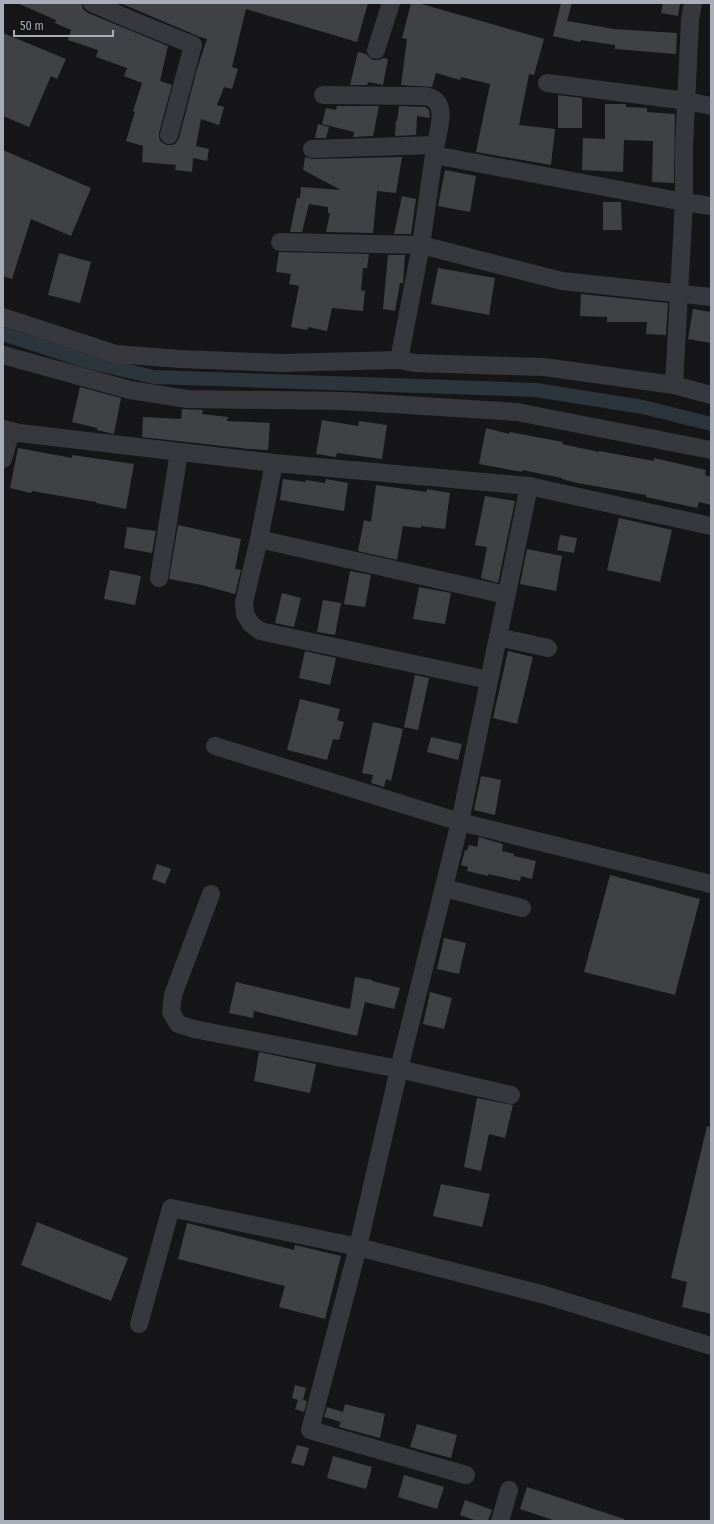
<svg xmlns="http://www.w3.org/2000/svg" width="714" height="1524" viewBox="0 0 714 1524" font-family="'Fira Sans Condensed',sans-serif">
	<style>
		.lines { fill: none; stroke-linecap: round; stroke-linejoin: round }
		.canal { stroke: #2c353c; stroke-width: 14 }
		.building { fill: #404145 }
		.minor { stroke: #37383d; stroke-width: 18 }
	</style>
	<rect width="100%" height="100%" fill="#161618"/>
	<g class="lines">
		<path class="canal" d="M 3,334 L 89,362 L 154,377 L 536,390 L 643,407 L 711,424"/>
	</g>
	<g class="building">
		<path d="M 17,3 L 79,3 L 82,4 L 83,9 L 88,13 L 168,46 L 160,81 L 172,85 L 159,133 L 159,138 L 161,142 L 167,145 L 172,145 L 176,143 L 179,138 L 197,69 L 207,39 L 200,37 L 120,3 L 368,3 L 357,42 L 246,9 L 232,67 L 238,69 L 232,89 L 224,87 L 217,105 L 224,107 L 219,125 L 201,119 L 196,146 L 209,149 L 207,161 L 193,158 L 192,172 L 175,170 L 176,165 L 142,162 L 143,146 L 126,141 L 135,112 L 133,111 L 142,83 L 124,76 L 127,68 L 96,57 L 98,50 L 68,40 L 71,30 L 55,23 L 56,20 Z"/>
		<path d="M 411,3 L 418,3 L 544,39 L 534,75 L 529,74 L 519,125 L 555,129 L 551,165 L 476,152 L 490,84 L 461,77 L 460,80 L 436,73 L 432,87 L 401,85 L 407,39 L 402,38 Z"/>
		<path d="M 561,3 L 572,3 L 567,21 L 614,29 L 677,33 L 676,54 L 615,49 L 615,45 L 581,40 L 580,42 L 553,36 Z"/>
		<path d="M 663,3 L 680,3 L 678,16 L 661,13 Z"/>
		<path d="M 3,33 L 66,59 L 57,79 L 51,76 L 29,127 L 3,116 Z"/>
		<path d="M 358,52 L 366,54 L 369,57 L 373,60 L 379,60 L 383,58 L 388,59 L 383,85 L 368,82 L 367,85 L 350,85 Z"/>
		<path d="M 558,95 L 582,98 L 582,128 L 558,128 Z"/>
		<path d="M 605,104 L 626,104 L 626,107 L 647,108 L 647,112 L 675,114 L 674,183 L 652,182 L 653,141 L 624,140 L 623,172 L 582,170 L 583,138 L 605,139 Z"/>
		<path d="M 337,106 L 379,106 L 373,136 L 353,137 L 354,132 L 322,124 L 326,108 L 336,110 Z"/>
		<path d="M 399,106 L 425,107 L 429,110 L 430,118 L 417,116 L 416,135 L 395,136 L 396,120 L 397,121 Z"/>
		<path d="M 318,124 L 329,127 L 326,138 L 315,138 Z"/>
		<path d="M 3,150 L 91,188 L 71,236 L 31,219 L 12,279 L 3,276 Z"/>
		<path d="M 305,157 L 312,159 L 402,157 L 396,193 L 377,191 L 373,233 L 326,232 L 330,213 L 328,213 L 328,207 L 309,204 L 302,232 L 290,232 L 297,198 L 300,198 L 301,187 L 341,190 L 303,170 Z"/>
		<path d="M 445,170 L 476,176 L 470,212 L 438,206 Z"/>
		<path d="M 402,196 L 416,199 L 411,234 L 394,234 Z"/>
		<path d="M 603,202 L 621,202 L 622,230 L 603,230 Z"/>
		<path d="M 279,252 L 369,254 L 367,268 L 363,268 L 361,290 L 365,291 L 363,311 L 332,308 L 327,331 L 308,327 L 307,330 L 291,327 L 299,286 L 289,284 L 291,274 L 276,272 Z"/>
		<path d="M 59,253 L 91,262 L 80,303 L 48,295 Z"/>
		<path d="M 388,255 L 405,255 L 403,283 L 400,283 L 395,311 L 383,309 Z"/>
		<path d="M 438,268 L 495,278 L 489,315 L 431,304 Z"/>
		<path d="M 581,294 L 668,303 L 666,335 L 646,334 L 647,322 L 607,322 L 607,317 L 580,316 Z"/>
		<path d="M 693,309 L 711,312 L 711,343 L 688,339 Z"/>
		<path d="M 80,387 L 121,398 L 114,434 L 97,430 L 97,428 L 72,422 Z"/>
		<path d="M 182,409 L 203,410 L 202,414 L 228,417 L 227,421 L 270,423 L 268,450 L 249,449 L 142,437 L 143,417 L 181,419 Z"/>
		<path d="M 322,420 L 358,426 L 359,421 L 387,425 L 382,459 L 337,453 L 336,457 L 316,454 Z"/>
		<path d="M 486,428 L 509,434 L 510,432 L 563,442 L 562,444 L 599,452 L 599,451 L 654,461 L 654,458 L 706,470 L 705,475 L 711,477 L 711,505 L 699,502 L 697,508 L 646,497 L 646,495 L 577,483 L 562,479 L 562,478 L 522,470 L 522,472 L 479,464 Z"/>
		<path d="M 18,448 L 72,458 L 72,455 L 134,464 L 126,509 L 96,503 L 96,502 L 32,491 L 31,493 L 10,488 Z"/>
		<path d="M 283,479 L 305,482 L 306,480 L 325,483 L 326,479 L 348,483 L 344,511 L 280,500 Z"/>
		<path d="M 376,485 L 427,492 L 427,489 L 450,493 L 445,529 L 421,526 L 421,528 L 403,526 L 397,560 L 358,551 L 364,520 L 371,522 Z"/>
		<path d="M 485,496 L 515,501 L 498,583 L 481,578 L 487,547 L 475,545 Z"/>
		<path d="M 619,518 L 672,530 L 660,582 L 607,570 Z"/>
		<path d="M 178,525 L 241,539 L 235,569 L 241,570 L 235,594 L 202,585 L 169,579 Z"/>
		<path d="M 127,527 L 156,531 L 152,553 L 124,548 Z"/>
		<path d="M 560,535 L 577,538 L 574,553 L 557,550 Z"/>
		<path d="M 527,549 L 562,556 L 556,591 L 520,584 Z"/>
		<path d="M 110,570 L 141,576 L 135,605 L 104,599 Z"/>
		<path d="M 350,571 L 371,575 L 365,607 L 344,604 Z"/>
		<path d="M 419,587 L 451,593 L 445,624 L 413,619 Z"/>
		<path d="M 282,593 L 301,598 L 294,627 L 275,623 Z"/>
		<path d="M 323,600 L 341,603 L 335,635 L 317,632 Z"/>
		<path d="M 305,651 L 336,658 L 330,685 L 299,678 Z"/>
		<path d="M 508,651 L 533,657 L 517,724 L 493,718 Z"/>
		<path d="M 415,675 L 429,678 L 418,730 L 404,727 Z"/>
		<path d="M 300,699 L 340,709 L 337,720 L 344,722 L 339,740 L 333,739 L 327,760 L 287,750 Z"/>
		<path d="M 373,722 L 403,729 L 391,781 L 386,779 L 384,787 L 371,783 L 373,775 L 362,773 Z"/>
		<path d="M 431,737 L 462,744 L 458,760 L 427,752 Z"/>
		<path d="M 481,776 L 501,780 L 495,815 L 474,810 Z"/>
		<path d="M 479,837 L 503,844 L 502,851 L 514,854 L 514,856 L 536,861 L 532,879 L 521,876 L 520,881 L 488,874 L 488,876 L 467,871 L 468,867 L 461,865 L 465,850 L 467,851 L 469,845 L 477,847 Z"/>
		<path d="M 157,864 L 171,869 L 165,884 L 152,879 Z"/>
		<path d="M 610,875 L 700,899 L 675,995 L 584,972 Z"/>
		<path d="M 444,938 L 466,943 L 459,974 L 437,969 Z"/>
		<path d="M 355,977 L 373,980 L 372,981 L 400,988 L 394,1009 L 365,1002 L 357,1036 L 254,1011 L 253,1018 L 229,1013 L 236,982 L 350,1009 Z"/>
		<path d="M 430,992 L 452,998 L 444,1029 L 423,1024 Z"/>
		<path d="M 259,1052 L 316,1064 L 310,1093 L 254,1081 Z"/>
		<path d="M 477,1098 L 513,1105 L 505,1138 L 489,1134 L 481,1171 L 464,1167 Z"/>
		<path d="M 707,1126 L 711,1127 L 711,1314 L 682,1307 L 687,1282 L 671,1278 Z"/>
		<path d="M 441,1184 L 490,1194 L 482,1227 L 433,1216 Z"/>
		<path d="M 37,1222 L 128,1258 L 111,1301 L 21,1265 Z"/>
		<path d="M 187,1223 L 294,1250 L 295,1245 L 341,1256 L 325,1319 L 279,1307 L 285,1286 L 178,1259 Z"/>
		<path d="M 295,1385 L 306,1388 L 303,1400 L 307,1401 L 304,1412 L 295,1409 L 298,1400 L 292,1398 Z"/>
		<path d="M 345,1404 L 385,1414 L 380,1438 L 339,1427 L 341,1422 L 324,1417 L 327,1407 L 343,1412 Z"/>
		<path d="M 417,1424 L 457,1435 L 451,1458 L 410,1447 Z"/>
		<path d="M 297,1445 L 309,1448 L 304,1466 L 291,1463 Z"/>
		<path d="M 333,1456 L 372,1467 L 366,1489 L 327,1478 Z"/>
		<path d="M 404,1475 L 444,1487 L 437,1509 L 398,1497 Z"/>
		<path d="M 527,1487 L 624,1519 L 624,1521 L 556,1521 L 520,1509 Z"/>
		<path d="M 465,1500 L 492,1510 L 488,1521 L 477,1521 L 460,1515 Z"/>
	</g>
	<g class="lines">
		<g class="minor">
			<path d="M 92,3 L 131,20 L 193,45 L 169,135"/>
			<path d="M 376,50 L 391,3"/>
			<path d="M 547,83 L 687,101 L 711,106"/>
			<path d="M 323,95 L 417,96 C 421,96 426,96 429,97 C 451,103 435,139 434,155 L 421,245 L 399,360"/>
			<path d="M 312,149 L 434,145"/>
			<path d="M 434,155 L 684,202 L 711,206"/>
			<path d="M 280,242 L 421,245 L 562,281 L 711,297"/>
			<path d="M 3,317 L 116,354 L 180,359 L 280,363 L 399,360 L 415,363 L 544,367 L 674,385 L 711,395"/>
			<path d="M 3,355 L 130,390 L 187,399 L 344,401 L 517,412 L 711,450"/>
			<path d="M 674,385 L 684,202 L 684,148 L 690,20 L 693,3"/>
			<path d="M 3,429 L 19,433 L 274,463 L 529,486 L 460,822 L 711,884"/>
			<path d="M 3,459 L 11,431"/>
			<path d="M 274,463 L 259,539 L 244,602 L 245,614 L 251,624 L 260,631 L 489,680"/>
			<path d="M 529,486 L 711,526"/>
			<path d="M 259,539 L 506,595"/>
			<path d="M 159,578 L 179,453"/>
			<path d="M 498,637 L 548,648"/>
			<path d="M 215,746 L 460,822 L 399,1069 L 358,1247 L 545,1295 L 711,1346"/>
			<path d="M 444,888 L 522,908"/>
			<path d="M 211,894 L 173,995 L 171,1012 L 178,1024 L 194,1029 L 399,1069 L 511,1095"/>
			<path d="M 139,1324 L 171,1208 L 358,1247 L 310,1430 L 466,1475"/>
			<path d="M 500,1521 L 509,1490"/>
		</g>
	</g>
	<rect width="714" height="1524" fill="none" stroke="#a8adb8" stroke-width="8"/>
	<path d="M14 30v6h99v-6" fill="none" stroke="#a8adb8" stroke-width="2"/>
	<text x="20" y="30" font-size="12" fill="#a8adb8" stroke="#111113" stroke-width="3" paint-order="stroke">50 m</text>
</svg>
